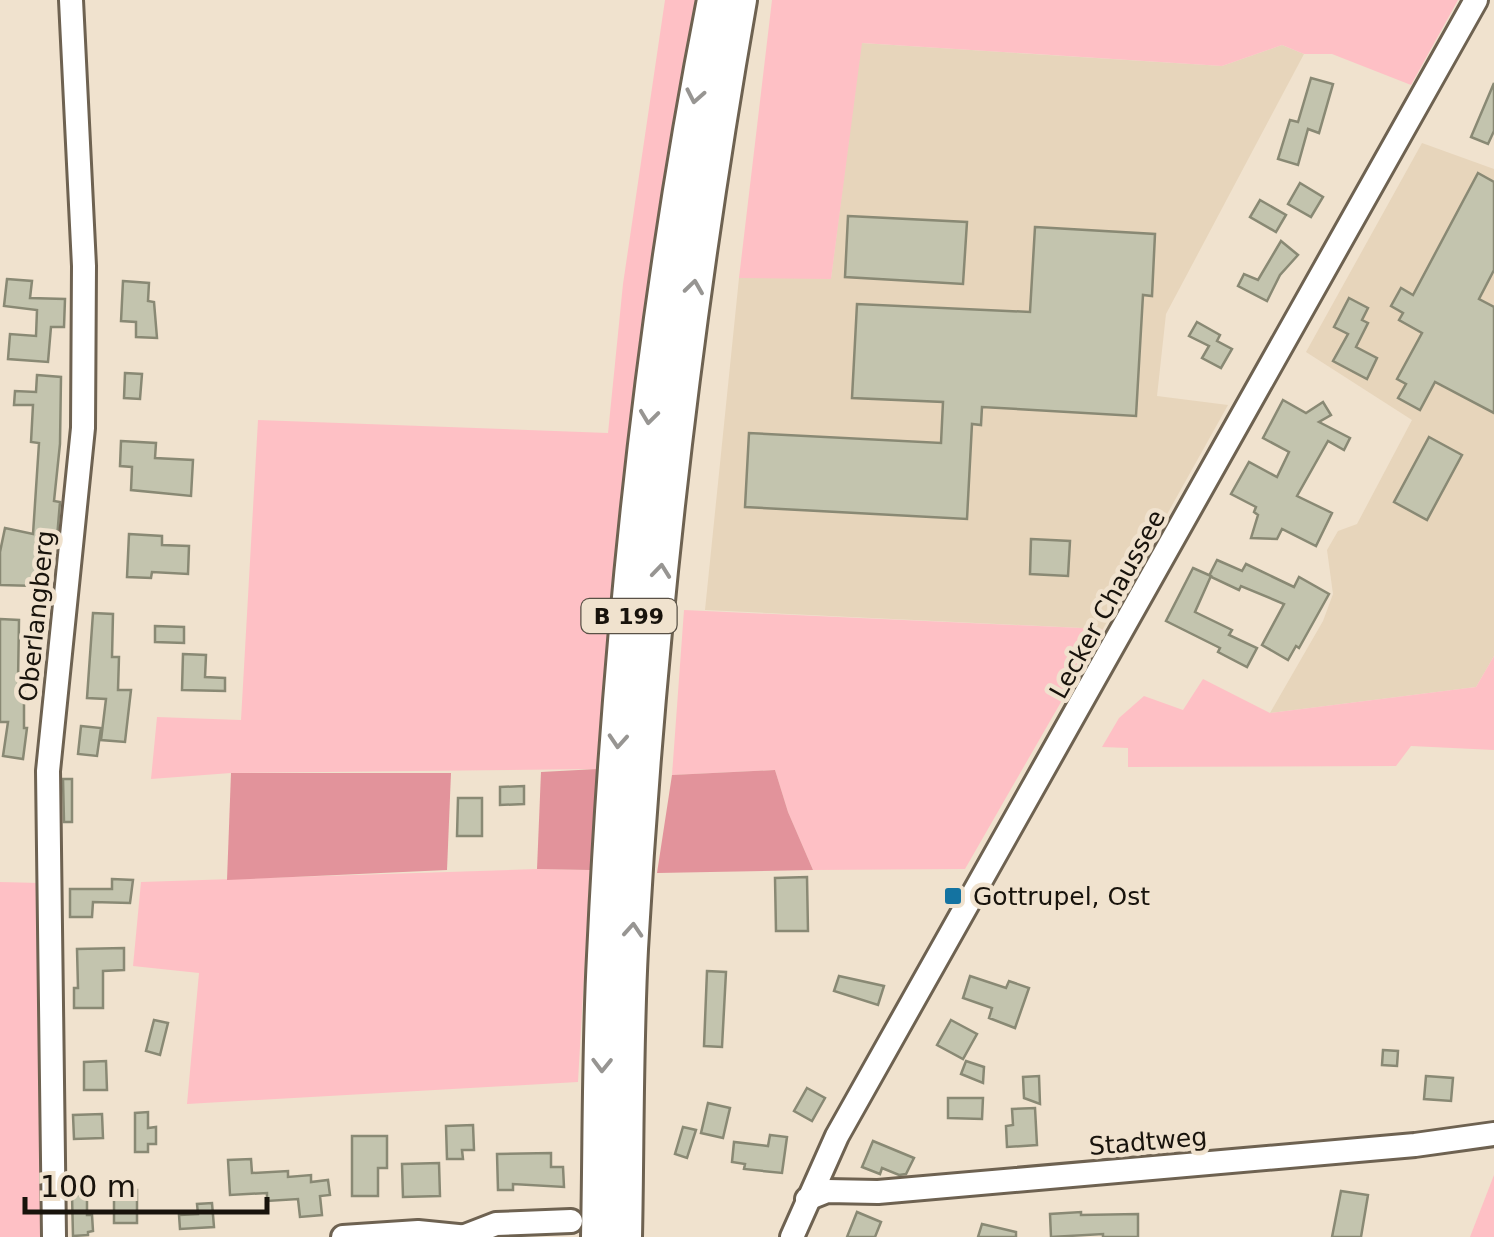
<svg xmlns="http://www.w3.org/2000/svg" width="1494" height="1237" viewBox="0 0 1494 1237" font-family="'DejaVu Sans',sans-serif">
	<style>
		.built { fill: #e7d5bb }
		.green { fill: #fec0c5 }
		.forest { fill: #e2939b }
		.building { fill: #c3c4ae; stroke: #898974; stroke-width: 2.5 }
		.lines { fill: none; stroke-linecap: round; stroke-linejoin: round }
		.minor-casing { stroke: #6e6251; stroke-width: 28 }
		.highway-casing { stroke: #6e6251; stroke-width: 38 }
		.minor { stroke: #fff; stroke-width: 22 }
		.highway { stroke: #fff; stroke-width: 32 }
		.oneway { stroke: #979592 }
		.poi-dot { fill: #1473a1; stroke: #f0e2ce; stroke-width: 4 }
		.labels { text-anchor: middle; stroke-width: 9; stroke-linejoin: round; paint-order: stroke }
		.shield { fill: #f0e2ce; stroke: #595146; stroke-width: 2.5 }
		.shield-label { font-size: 22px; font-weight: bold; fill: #18130c }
		.street-label { font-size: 25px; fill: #18130c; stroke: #f0e2ce }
		.poi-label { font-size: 25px; fill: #18130c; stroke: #f0e2ce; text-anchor: start }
	</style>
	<rect width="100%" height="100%" fill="#f0e2ce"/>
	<g class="built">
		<path d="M 861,43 L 1222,66 L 1282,45 L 1304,54 L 1166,314 L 1157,396 L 1228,405 L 1103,629 L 705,610 L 739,278 L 831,278 Z"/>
		<path d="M 1422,143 L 1494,169 L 1494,656 L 1476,687 L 1270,713 L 1323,621 L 1333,594 L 1327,550 L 1338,531 L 1357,524 L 1412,420 L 1306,352 Z"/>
	</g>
	<g class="green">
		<path d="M 665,0 L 697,0 L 650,269 L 597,769 L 231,773 L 151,779 L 157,717 L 241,720 L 258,420 L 608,433 L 623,284 Z"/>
		<path d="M 772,0 L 1458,0 L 1411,85 L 1332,54 L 1304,54 L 1282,45 L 1222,66 L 862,43 L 831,279 L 739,278 Z"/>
		<path d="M 684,610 L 1103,629 L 965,869 L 813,870 L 788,812 L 775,770 L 672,775 Z"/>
		<path d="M 1494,656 L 1494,750 L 1411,746 L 1396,766 L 1128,767 L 1128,748 L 1102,747 L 1119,718 L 1144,696 L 1183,710 L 1203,679 L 1270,713 L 1476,687 Z"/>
		<path d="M 537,869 L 590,870 L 578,1082 L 187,1104 L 199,973 L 133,966 L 141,882 Z"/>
		<path d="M 0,882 L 40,883 L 45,1237 L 0,1237 Z"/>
		<path d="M 1494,1175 L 1494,1237 L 1470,1237 Z"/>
	</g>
	<g class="forest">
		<path d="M 597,769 L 590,870 L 537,869 L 541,772 Z"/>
		<path d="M 775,770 L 788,812 L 813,870 L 657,873 L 672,775 Z"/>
		<path d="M 231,773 L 451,773 L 447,870 L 227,880 Z"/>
	</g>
	<g class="building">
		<path d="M 1311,78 L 1333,84 L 1319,133 L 1308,129 L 1298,165 L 1278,159 L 1290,120 L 1298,122 Z"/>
		<path d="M 1494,83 L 1494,131 L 1488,144 L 1471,137 Z"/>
		<path d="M 1478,173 L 1494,182 L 1494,270 L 1479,299 L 1494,307 L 1494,413 L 1435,382 L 1420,410 L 1398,398 L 1406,384 L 1397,379 L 1422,333 L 1399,320 L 1403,313 L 1391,306 L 1401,288 L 1413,295 Z"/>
		<path d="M 1300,183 L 1323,197 L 1311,217 L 1288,204 Z"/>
		<path d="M 1260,200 L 1286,215 L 1276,232 L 1250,217 Z"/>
		<path d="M 848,216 L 967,222 L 963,284 L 845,277 Z"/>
		<path d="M 1035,227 L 1155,234 L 1152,296 L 1143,295 L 1136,416 L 982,407 L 981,425 L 972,424 L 967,519 L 745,507 L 749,433 L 941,443 L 943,402 L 852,398 L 857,304 L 1030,312 Z"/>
		<path d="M 1281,241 L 1298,255 L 1280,275 L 1267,301 L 1238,286 L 1244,274 L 1258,280 Z"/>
		<path d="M 7,279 L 32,281 L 30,298 L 65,299 L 64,327 L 51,327 L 48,362 L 8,359 L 10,334 L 36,336 L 37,310 L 4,306 Z"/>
		<path d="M 123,281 L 149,283 L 148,301 L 154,302 L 157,338 L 136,337 L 136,322 L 121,321 Z"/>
		<path d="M 1349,298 L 1368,308 L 1362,320 L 1368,323 L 1356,347 L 1377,358 L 1367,379 L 1333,361 L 1348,334 L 1334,327 Z"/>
		<path d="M 1197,322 L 1220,335 L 1217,341 L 1232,349 L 1221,368 L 1202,358 L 1209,346 L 1189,336 Z"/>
		<path d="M 125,373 L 142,374 L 140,399 L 124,398 Z"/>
		<path d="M 37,375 L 61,377 L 60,444 L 54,501 L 60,502 L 57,538 L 37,536 L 36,586 L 0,585 L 0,552 L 5,528 L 33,534 L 39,443 L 31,442 L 33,405 L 14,405 L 15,391 L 36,392 Z"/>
		<path d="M 1283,400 L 1306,413 L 1323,402 L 1331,415 L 1319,422 L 1350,438 L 1344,450 L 1328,441 L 1297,496 L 1332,513 L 1316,546 L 1282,529 L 1277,539 L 1251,538 L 1258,515 L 1254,512 L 1256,507 L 1231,494 L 1249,462 L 1277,477 L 1289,452 L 1263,438 Z"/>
		<path d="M 1429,437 L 1462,455 L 1427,520 L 1394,502 Z"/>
		<path d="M 121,441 L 156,443 L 155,458 L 193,460 L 191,496 L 131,490 L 132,467 L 120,466 Z"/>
		<path d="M 129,534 L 162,536 L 162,545 L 189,546 L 188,574 L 152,572 L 151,578 L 127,577 Z"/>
		<path d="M 1031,539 L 1070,541 L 1068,576 L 1030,574 Z"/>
		<path d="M 1217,560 L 1242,571 L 1246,564 L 1294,587 L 1299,577 L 1329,594 L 1299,648 L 1296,646 L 1288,660 L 1262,645 L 1284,604 L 1241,586 L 1239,590 L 1209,576 Z"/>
		<path d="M 1193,568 L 1211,576 L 1195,612 L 1232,630 L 1229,635 L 1257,648 L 1247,667 L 1218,652 L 1220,648 L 1166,621 Z"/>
		<path d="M 93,613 L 113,614 L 112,657 L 119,657 L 118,690 L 131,690 L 125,742 L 101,740 L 106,699 L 87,698 Z"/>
		<path d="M 0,619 L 19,620 L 18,683 L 24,683 L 24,728 L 27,728 L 23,759 L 3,756 L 8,722 L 0,722 Z"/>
		<path d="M 155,626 L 184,627 L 184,643 L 155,642 Z"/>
		<path d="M 183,654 L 206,655 L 205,677 L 225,678 L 225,691 L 182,690 Z"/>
		<path d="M 81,726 L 101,728 L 97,756 L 78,754 Z"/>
		<path d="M 63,779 L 72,779 L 72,822 L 64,822 Z"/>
		<path d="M 524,786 L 524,804 L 500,805 L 500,787 Z"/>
		<path d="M 458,798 L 482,798 L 482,836 L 457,836 Z"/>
		<path d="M 807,877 L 808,931 L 776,931 L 775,878 Z"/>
		<path d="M 112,879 L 133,880 L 130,903 L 93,902 L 92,917 L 70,917 L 70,889 L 112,889 Z"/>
		<path d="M 124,948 L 124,970 L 103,971 L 103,1008 L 74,1008 L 74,988 L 78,988 L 77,949 Z"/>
		<path d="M 707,971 L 726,972 L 722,1047 L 704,1046 Z"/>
		<path d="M 839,976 L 884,986 L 878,1005 L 834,991 Z"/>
		<path d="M 970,976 L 1006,988 L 1009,981 L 1029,988 L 1015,1028 L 989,1018 L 992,1008 L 963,998 Z"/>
		<path d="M 154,1020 L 168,1023 L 160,1055 L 146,1051 Z"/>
		<path d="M 951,1020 L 977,1034 L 963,1059 L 937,1045 Z"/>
		<path d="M 1383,1050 L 1398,1051 L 1397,1066 L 1382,1065 Z"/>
		<path d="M 106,1061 L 107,1090 L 84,1090 L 84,1062 Z"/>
		<path d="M 966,1061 L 984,1067 L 983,1083 L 961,1074 Z"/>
		<path d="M 1039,1076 L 1040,1104 L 1024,1098 L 1023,1077 Z"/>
		<path d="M 1426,1076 L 1453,1078 L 1451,1101 L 1424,1099 Z"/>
		<path d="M 807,1088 L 825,1098 L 812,1121 L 794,1111 Z"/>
		<path d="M 948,1098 L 983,1098 L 982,1119 L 948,1118 Z"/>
		<path d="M 708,1103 L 730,1108 L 723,1138 L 701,1133 Z"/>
		<path d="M 1035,1108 L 1037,1145 L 1007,1147 L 1006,1126 L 1013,1125 L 1012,1109 Z"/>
		<path d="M 148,1112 L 148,1128 L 156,1127 L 156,1144 L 148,1144 L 148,1152 L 135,1152 L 135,1113 Z"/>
		<path d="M 102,1114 L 103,1138 L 74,1139 L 73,1115 Z"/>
		<path d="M 473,1125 L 474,1150 L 462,1150 L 463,1159 L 447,1159 L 446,1126 Z"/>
		<path d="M 683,1127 L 696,1130 L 687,1158 L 675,1154 Z"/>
		<path d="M 770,1135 L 787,1137 L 782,1173 L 744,1169 L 745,1164 L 732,1162 L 734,1142 L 768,1146 Z"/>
		<path d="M 352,1136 L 387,1136 L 387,1168 L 378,1168 L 378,1196 L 352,1196 Z"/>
		<path d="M 873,1141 L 914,1158 L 906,1174 L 899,1175 L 882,1168 L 880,1174 L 862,1167 Z"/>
		<path d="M 551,1153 L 551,1167 L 563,1167 L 564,1187 L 513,1184 L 513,1190 L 498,1190 L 497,1154 Z"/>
		<path d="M 251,1159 L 252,1173 L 288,1171 L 288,1177 L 311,1175 L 311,1182 L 328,1180 L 330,1195 L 320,1196 L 322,1215 L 300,1217 L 298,1199 L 267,1201 L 267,1193 L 230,1195 L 228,1160 Z"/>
		<path d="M 439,1163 L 440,1196 L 403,1197 L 402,1164 Z"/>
		<rect x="114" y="1190" width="23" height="33"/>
		<path d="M 1341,1191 L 1368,1195 L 1361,1237 L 1332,1237 Z"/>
		<path d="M 72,1195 L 87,1195 L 87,1215 L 92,1215 L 93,1231 L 88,1232 L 88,1235 L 73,1236 Z"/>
		<path d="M 212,1203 L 214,1227 L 180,1229 L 179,1215 L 198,1214 L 197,1204 Z"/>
		<path d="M 857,1212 L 881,1222 L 875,1237 L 847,1237 Z"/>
		<path d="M 1081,1212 L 1081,1215 L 1138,1214 L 1138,1237 L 1103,1237 L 1103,1234 L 1051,1237 L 1050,1214 Z"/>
		<path d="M 982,1224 L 1016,1232 L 1016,1237 L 978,1237 Z"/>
	</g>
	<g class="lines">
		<g class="minor-casing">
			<g id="minor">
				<path d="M 807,1199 L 827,1191 L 878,1192 L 1415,1145 L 1494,1134"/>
				<path d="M 465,1236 L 496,1224 L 571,1221"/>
				<path d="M 54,1237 L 48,771 L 83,428 L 84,266 L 71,0"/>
				<path d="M 343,1237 L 418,1232 L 468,1237"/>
				<path d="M 792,1237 L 837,1136 L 1476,0"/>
			</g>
		</g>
		<g class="highway-casing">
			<g id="highway">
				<path d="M 598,1237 C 600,1144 599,1050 604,956 C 619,636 652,314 714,0"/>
				<path d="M 625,1237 C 627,1141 626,1045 631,949 C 649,630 685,314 740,0"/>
			</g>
		</g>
		<use href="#minor" class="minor"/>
		<use href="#highway" class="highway"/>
	</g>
	<defs><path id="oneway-chevron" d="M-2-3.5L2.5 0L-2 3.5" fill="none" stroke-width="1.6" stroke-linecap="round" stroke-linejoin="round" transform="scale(2.5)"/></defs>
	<g class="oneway">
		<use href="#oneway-chevron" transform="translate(695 96) rotate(101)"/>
		<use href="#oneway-chevron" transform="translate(694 287) rotate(-82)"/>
		<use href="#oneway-chevron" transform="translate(649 417) rotate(97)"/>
		<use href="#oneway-chevron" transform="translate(661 571) rotate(-84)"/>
		<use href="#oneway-chevron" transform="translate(618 741) rotate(94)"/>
		<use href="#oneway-chevron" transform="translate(633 930) rotate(-86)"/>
		<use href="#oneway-chevron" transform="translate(602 1065) rotate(91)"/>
	</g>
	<rect class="poi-dot" x="943" y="886" width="20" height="20" rx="5"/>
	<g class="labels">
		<rect class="shield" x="581.5" y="599" width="95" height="34" rx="8"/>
		<g class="shield-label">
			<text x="629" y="624">B 199</text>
		</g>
		<g class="street-label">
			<text transform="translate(1107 604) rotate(-61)" y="9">Lecker Chaussee</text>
			<text transform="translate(36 616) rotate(-84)" y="9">Oberlangberg</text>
			<text transform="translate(1148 1141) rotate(-5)" y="9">Stadtweg</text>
		</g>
		<g class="poi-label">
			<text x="973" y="905">Gottrupel, Ost</text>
		</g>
	</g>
	<path d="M25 1197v15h242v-15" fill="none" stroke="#18130c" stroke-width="5"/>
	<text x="40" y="1197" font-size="30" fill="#18130c" stroke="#f0e2ce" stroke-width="8" paint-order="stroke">100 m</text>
</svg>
